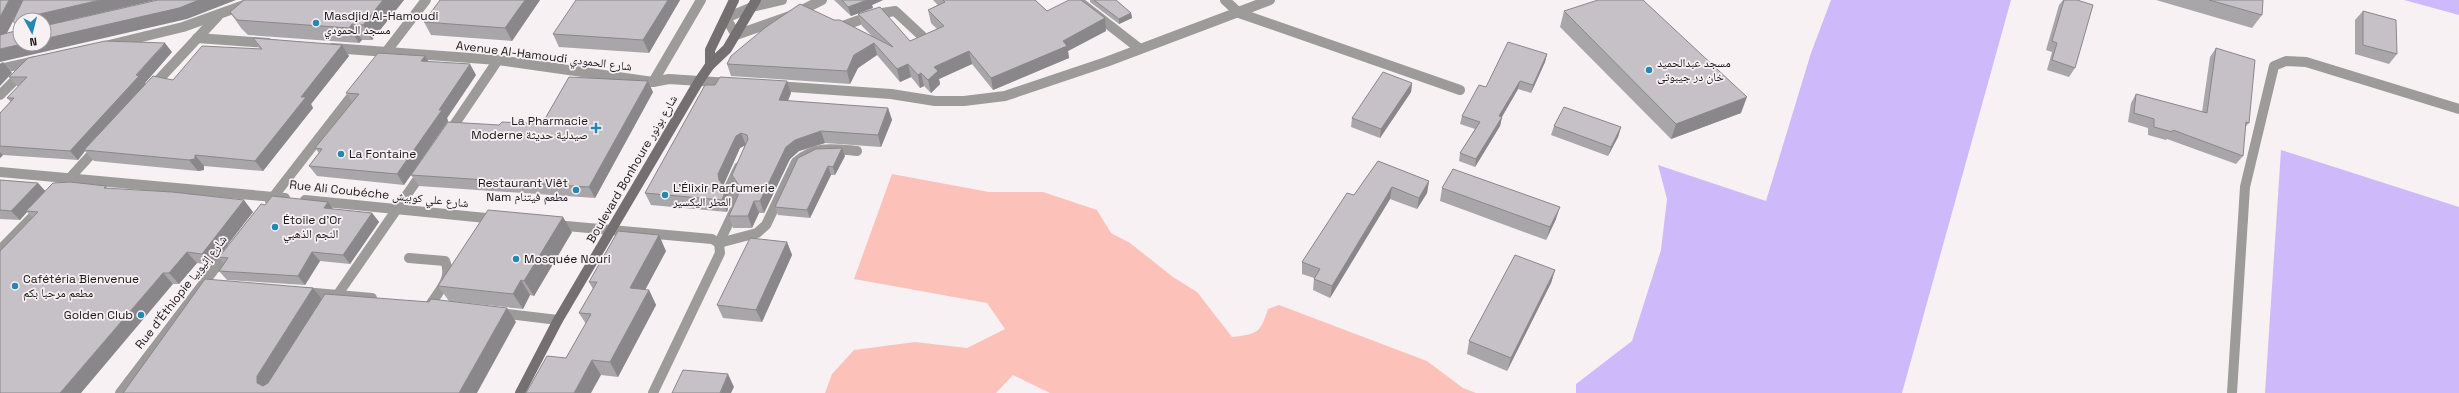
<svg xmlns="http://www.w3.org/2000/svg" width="2459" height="393" viewBox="0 0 2459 393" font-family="'Space Grotesk','Noto Naskh Arabic',sans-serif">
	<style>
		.green { fill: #fcc2ba }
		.water { fill: #cebafb }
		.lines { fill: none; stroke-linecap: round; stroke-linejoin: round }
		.service { stroke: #9d9a9a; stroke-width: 10 }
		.minor { stroke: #9d9a9a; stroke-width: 10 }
		.tertiary { stroke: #9d9a9a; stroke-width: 10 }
		.secondary { stroke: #747071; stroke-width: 10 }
		.wall { fill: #a9a6aa }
		.shaded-wall { fill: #8a878b }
		.building { fill: #c5c1c6; stroke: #8a878b }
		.poi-dot { fill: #2488b2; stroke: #f7f1f4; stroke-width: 1.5 }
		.labels { text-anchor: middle; stroke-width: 3.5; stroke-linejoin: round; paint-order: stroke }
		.poi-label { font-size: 12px; fill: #181617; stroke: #f7f1f4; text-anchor: start }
		.street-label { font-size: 12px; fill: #181617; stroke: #f7f1f4 }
	</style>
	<rect width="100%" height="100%" fill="#f7f1f4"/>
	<path class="green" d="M 892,174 L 989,192 L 1043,192 L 1097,210 L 1111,233 L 1130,243 L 1173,277 L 1197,292 L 1232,337 C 1258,334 1260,333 1268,309 L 1279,305 L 1427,361 L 1463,388 L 1476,393 L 1050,393 L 1013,375 L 996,393 L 825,393 L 832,374 L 854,350 L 915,342 L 967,348 L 1005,329 L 987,303 L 854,279 Z"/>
	<g class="water">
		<path d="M 1831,0 L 2011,0 L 1902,393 L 1576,393 L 1576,384 L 1632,341 L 1661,250 L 1667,199 L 1658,165 L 1766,201 L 1811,53 Z"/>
		<path d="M 2404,0 L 2459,0 L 2459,15 Z"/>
		<path d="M 2281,150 L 2459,207 L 2459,393 L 2265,393 Z"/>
	</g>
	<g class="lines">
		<g class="service">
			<path d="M 1077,0 L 1140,49"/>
			<path d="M 1239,13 L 1460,90"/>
			<path d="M 835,25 L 840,27 L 876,14 L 895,11 L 922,36"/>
			<path d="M 719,243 L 757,233 L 766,225 L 796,162 C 815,145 834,149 857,151"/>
			<path d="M 719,243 L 737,205 L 737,199 L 729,188 L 739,167"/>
			<path d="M 409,258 L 445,261 C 453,278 439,291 430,305"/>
			<path d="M 2232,393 L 2245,187 L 2274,66 L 2286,61 L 2306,62 L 2459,109"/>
		</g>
		<g class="minor">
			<path d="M 1225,0 L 1239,13"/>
			<path d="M 197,38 L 268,43"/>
			<path d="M 332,48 L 498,60 L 653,82 L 669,79 L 730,83"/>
			<path d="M 383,56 L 426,0"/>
			<path d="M 653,82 L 701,0"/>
			<path d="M 776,86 L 891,94 L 935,101 L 964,101 L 1005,96 L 1106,62 L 1270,0"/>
			<path d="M 151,88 L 218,16"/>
			<path d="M 0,95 L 23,72"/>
			<path d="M 448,134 L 498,60"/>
			<path d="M 0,172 L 285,198"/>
			<path d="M 67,181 L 98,147"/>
			<path d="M 305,200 L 496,219"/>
			<path d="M 270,201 L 357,89"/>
			<path d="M 555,225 L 712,239 L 719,243 L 720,253 L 653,393"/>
			<path d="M 0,250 L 42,207"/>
			<path d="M 304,292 L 372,298"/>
			<path d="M 329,307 L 424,170"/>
			<path d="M 499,313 L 558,320"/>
			<path d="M 120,393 L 229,250"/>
		</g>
		<g class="tertiary">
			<path d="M 782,0 L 752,7 L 726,18 L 736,35 L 790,16 L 822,0"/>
			<path d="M 109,45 L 183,27 L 258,0"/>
			<path d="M 0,69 L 35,61"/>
		</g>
		<g class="secondary">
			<path d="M 710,65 L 710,50 L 734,0"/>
			<path d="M 520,393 L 558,320 L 699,81 L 710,65 L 727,49 L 756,0"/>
		</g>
	</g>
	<g class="wall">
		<path d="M 243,0 L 404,0 L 372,40 L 362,40 L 359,43 L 248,35 L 241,28 L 230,12 Z"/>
		<path d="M 540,0 L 512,41 L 431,35 L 424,22 Z"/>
		<path d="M 680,0 L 649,53 L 559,47 L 553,34 Z"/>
		<path d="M 834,0 L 883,0 L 872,5 L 873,8 L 851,16 Z"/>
		<path d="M 933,0 L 1035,0 L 1047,11 L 1106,31 L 1068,51 L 1069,58 L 993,90 L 972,64 L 939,79 L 940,84 L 931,93 L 924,86 L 920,88 L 911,77 L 900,82 L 877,55 L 858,68 L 850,84 L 731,76 L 727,64 L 834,20 L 872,36 L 862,26 L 858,14 L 910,41 L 937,29 L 931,23 L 928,10 L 938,5 Z"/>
		<path d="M 1090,0 L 1116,0 L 1131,13 L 1132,18 L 1119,24 L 1090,2 Z"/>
		<path d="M 2063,0 L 2077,0 L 2075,68 L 2069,77 L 2047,70 L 2052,52 L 2046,50 L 2059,5 Z"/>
		<path d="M 2156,0 L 2263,0 L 2262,15 L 2252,28 Z"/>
		<path d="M 1564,11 L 1741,113 L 1671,139 L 1560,27 Z"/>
		<path d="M 2363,11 L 2397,54 L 2389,64 L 2355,54 L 2355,20 Z"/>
		<path d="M 253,38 L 342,45 L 349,56 L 311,104 L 313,108 L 263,171 L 204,166 L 204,170 L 198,171 L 94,161 L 85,151 L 78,160 L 3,155 L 0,158 L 0,113 L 11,102 L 7,98 L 19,86 L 17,86 L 9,77 L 172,52 L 145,83 L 146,84 L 173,80 L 260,49 Z"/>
		<path d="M 2216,48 L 2249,123 L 2245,127 L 2243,156 L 2236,164 L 2167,139 L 2166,140 L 2148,135 L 2148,128 L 2128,122 L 2131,103 L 2136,94 L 2202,112 L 2210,57 Z"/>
		<path d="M 1547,54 L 1545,62 L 1531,93 L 1518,89 L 1502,117 L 1500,126 L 1475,167 L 1459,161 L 1460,153 L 1475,129 L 1460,124 L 1462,116 L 1486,87 Z"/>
		<path d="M 425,56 L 429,62 L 476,75 L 447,118 L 448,121 L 404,185 L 317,176 L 309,166 L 319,153 L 315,148 L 352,102 L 346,93 Z"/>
		<path d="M 1412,83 L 1411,92 L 1380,138 L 1351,127 L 1352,118 Z"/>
		<path d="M 653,92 L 595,198 L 419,186 L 411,175 L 499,125 L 542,124 Z"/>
		<path d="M 791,93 L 788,101 L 888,108 L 892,120 L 881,147 L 825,143 L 799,151 L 790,159 L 764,213 L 759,213 L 752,228 L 733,228 L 729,216 L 739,193 L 738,190 L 736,187 L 732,175 L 745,145 L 740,148 L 723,186 L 730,201 L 727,212 L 651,205 L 645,193 Z"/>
		<path d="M 1554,126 L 1621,127 L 1618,137 L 1608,156 L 1551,135 Z"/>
		<path d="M 845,156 L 835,175 L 831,175 L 810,218 L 778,215 L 775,207 L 798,158 Z"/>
		<path d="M 1378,161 L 1429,181 L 1427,193 L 1417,209 L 1390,199 L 1330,298 L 1313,290 L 1314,278 L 1302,274 L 1302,262 L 1354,195 Z"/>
		<path d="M 0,180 L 38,183 L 45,191 L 106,186 L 107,188 L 253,212 L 212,265 L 197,263 L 179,284 L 173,284 L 33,218 L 27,212 L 20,220 L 0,219 Z"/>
		<path d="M 1442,188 L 1556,219 L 1546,240 L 1440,201 Z"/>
		<path d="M 333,209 L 372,213 L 379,222 L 350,264 L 320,261 L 305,285 L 227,280 L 219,271 L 224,263 L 219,257 Z"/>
		<path d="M 572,232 L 534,296 L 530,295 L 523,309 L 449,301 L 438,286 Z"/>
		<path d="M 787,242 L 792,255 L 762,322 L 723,318 L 717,305 Z"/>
		<path d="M 666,251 L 645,290 L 649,290 L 656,305 L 618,377 L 601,375 L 566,358 L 586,324 L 579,313 L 593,289 L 589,282 Z"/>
		<path d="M 1555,270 L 1551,283 L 1507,371 L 1467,354 L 1469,341 Z"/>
	</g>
	<g class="shaded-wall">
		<path d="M 9,0 L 24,0 L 6,35 L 0,36 L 0,17 Z"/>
		<path d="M 100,0 L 156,0 L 44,26 L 44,20 L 29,20 L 31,16 Z"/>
		<path d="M 199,0 L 236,0 L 187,19 L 0,62 L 0,49 L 22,44 L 44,44 L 44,39 Z"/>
		<path d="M 383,0 L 404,0 L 372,40 L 363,25 Z"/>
		<path d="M 525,0 L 540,0 L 512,41 L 505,28 Z"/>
		<path d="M 668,0 L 680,0 L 649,53 L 643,40 Z"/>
		<path d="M 867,0 L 883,0 L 872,5 L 873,8 L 851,16 L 848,7 Z"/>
		<path d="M 1131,13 L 1132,18 L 1119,24 L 1119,19 Z"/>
		<path d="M 1105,18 L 1106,31 L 1068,51 L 1069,58 L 993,90 L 991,78 Z"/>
		<path d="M 352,24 L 362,40 L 359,43 L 349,28 Z"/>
		<path d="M 165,43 L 172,52 L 145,83 L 146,85 L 84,150 L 85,151 L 78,160 L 70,151 Z"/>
		<path d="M 874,43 L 877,55 L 858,68 L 850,84 L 847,71 L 854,55 Z"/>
		<path d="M 342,45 L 349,56 L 311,104 L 313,108 L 263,171 L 255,161 L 301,97 Z"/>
		<path d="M 969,51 L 972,64 L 939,79 L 940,84 L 931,93 L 928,80 L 934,67 Z"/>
		<path d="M 1547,54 L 1545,62 L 1531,93 L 1533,85 Z"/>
		<path d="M 425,56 L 432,67 L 421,61 Z"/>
		<path d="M 3,62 L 12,73 L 0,86 L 0,64 Z"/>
		<path d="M 470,64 L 476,75 L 447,118 L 448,121 L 404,185 L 397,174 L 439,110 Z"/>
		<path d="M 908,64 L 911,77 L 900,82 L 897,69 Z"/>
		<path d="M 921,73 L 924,86 L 920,88 L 918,75 Z"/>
		<path d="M 648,81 L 653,92 L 595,198 L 589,187 Z"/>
		<path d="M 787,81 L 791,93 L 783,112 L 779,100 Z"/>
		<path d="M 1520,81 L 1518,89 L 1497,125 L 1499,116 Z"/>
		<path d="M 1412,83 L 1411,92 L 1380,138 L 1381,129 Z"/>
		<path d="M 1747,97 L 1741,113 L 1671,139 L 1676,124 Z"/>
		<path d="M 888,108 L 892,120 L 881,147 L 878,135 Z"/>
		<path d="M 1502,117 L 1500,126 L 1475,167 L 1476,159 Z"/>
		<path d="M 1621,127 L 1618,137 L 1608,156 L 1611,147 Z"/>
		<path d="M 821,131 L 825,143 L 799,151 L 790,159 L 764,213 L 760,201 L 786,147 L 795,140 Z"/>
		<path d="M 741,133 L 746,145 L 740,148 L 723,186 L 719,180 L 718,174 L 736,136 Z"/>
		<path d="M 842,148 L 845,156 L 835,175 L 833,167 Z"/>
		<path d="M 0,152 L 3,155 L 0,158 Z"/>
		<path d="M 195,155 L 204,166 L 204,170 L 198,171 L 189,160 Z"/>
		<path d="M 828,166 L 831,175 L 810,218 L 807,210 Z"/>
		<path d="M 1429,181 L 1427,193 L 1417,209 L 1419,198 Z"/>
		<path d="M 38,183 L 47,193 L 26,211 L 27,212 L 20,220 L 11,211 Z"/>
		<path d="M 1392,187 L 1390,199 L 1330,298 L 1332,286 Z"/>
		<path d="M 726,189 L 730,201 L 727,212 L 722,200 Z"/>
		<path d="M 244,200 L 253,212 L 212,265 L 202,254 Z"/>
		<path d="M 754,201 L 759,213 L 752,228 L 748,216 Z"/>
		<path d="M 328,202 L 335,212 L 324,208 Z"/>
		<path d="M 1560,207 L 1556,219 L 1546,240 L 1550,227 Z"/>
		<path d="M 372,213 L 379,222 L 350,264 L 343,255 Z"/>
		<path d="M 563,217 L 572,232 L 534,296 L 524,281 Z"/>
		<path d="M 659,235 L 666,251 L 638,303 L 630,288 Z"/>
		<path d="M 787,242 L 792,255 L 762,322 L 756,310 Z"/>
		<path d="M 187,252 L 197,263 L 179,284 L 169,273 Z"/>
		<path d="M 312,252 L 320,261 L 305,285 L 298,276 Z"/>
		<path d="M 1555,270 L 1551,283 L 1507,371 L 1511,358 Z"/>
		<path d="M 163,273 L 173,284 L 81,393 L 60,393 Z"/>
		<path d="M 521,280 L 530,295 L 523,309 L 513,294 Z"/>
		<path d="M 313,288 L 324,302 L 269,393 L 257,383 L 257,376 Z"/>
		<path d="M 649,290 L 656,305 L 618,377 L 610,362 Z"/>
		<path d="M 507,308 L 516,322 L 477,393 L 459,393 Z"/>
		<path d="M 592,360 L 601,375 L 591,393 L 574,393 Z"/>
		<path d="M 728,374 L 734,387 L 731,393 L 720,393 Z"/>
	</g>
	<g class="building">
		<path d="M 0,0 L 9,0 L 0,17 Z"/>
		<path d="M 23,0 L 100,0 L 31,16 L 29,20 L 20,20 L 20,44 L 22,44 L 0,49 L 0,35 L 15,31 L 17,26 L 13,21 Z"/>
		<path d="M 158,0 L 199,0 L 179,8 L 44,39 L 44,26 Z"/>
		<path d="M 244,0 L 383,0 L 363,25 L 352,24 L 349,28 L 237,20 L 230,12 Z"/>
		<path d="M 440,0 L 525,0 L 505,28 L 424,22 Z"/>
		<path d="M 576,0 L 668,0 L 643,40 L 553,34 Z"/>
		<path d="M 842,0 L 867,0 L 848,7 Z"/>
		<path d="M 943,0 L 1035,0 L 1047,11 L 1069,0 L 1081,0 L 1105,18 L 1063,41 L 1067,46 L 991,78 L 969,51 L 934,67 L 938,71 L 928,80 L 921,73 L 918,75 L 908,64 L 897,69 L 874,43 L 854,55 L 847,71 L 727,64 L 731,56 L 766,27 L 800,4 L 834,20 L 840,20 L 893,47 L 858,14 L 880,7 L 910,41 L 944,26 L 928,10 L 945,2 Z"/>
		<path d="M 1094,0 L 1116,0 L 1131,13 L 1119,19 Z"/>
		<path d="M 1598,0 L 1643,0 L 1747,97 L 1676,124 L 1564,11 Z"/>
		<path d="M 2064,0 L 2077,0 L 2093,5 L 2075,68 L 2052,60 L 2057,43 L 2052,41 Z"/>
		<path d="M 2209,0 L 2263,0 L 2262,15 Z"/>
		<path d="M 2363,11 L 2396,20 L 2397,54 L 2363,45 Z"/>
		<path d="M 253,38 L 342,45 L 301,97 L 306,97 L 255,161 L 195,155 L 195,159 L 189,160 L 84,150 L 153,76 L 173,80 L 202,46 L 262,49 Z"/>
		<path d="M 105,41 L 165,43 L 136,75 L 139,76 L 70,151 L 0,146 L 0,113 L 14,98 L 7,98 L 27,77 L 9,77 L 28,58 Z"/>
		<path d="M 1508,42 L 1547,54 L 1533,85 L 1520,81 L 1499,116 L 1502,117 L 1476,159 L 1460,153 L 1480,122 L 1462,116 L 1479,85 L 1486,87 Z"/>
		<path d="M 2216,48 L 2255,60 L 2249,123 L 2246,122 L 2243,156 L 2173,130 L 2172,132 L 2154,127 L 2154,119 L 2134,113 L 2136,94 L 2207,113 Z"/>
		<path d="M 378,53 L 425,56 L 421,61 L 470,64 L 439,110 L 442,110 L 397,174 L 309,166 L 322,149 L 315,148 L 359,94 L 346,93 Z"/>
		<path d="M 1383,72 L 1412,83 L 1381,129 L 1352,118 Z"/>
		<path d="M 569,77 L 648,81 L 589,187 L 411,175 L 448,122 L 499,125 L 502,122 L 542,124 Z"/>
		<path d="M 720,77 L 787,81 L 779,100 L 888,108 L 878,135 L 821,131 L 795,140 L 786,147 L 760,201 L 754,201 L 748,216 L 729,216 L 739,193 L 738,184 L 732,175 L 748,139 L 747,135 L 741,133 L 736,136 L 718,174 L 719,180 L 726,189 L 722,200 L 645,193 L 705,85 L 715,85 Z"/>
		<path d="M 1564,107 L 1621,127 L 1611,147 L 1554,126 Z"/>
		<path d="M 842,148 L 833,167 L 828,166 L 807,210 L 775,207 L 798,158 L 816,149 Z"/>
		<path d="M 1378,161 L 1429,181 L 1419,198 L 1392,187 L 1332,286 L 1314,279 L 1320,269 L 1302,262 L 1347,193 L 1354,195 Z"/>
		<path d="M 1453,169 L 1560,207 L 1550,227 L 1442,188 Z"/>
		<path d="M 0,180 L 38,183 L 11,211 L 0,210 Z"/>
		<path d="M 70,182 L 106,186 L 104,188 L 172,192 L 244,200 L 202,254 L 187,252 L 169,273 L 163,273 L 60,393 L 0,393 L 0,251 L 38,212 L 26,211 L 53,183 Z"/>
		<path d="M 272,196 L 328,202 L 324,208 L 372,213 L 343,255 L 312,252 L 298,276 L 219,271 L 228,258 L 219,257 L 261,204 L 265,205 Z"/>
		<path d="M 488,210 L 563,217 L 524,281 L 521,280 L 513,294 L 438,286 Z"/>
		<path d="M 618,231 L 659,235 L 630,288 L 649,290 L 610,362 L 592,360 L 574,393 L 526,393 L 547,356 L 566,358 L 591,314 L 579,313 L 597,282 L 589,282 Z"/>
		<path d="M 750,238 L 787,242 L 756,310 L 717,305 Z"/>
		<path d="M 1515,255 L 1555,270 L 1511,358 L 1469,341 Z"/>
		<path d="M 205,279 L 313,288 L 257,376 L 257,383 L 263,386 L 268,383 L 325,294 L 429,302 L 431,299 L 507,308 L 459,393 L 123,393 Z"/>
		<path d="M 683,370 L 728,374 L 720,393 L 672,393 Z"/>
	</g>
	<g class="poi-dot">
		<circle cx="316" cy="23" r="4"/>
		<circle cx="1649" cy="70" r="4"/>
		<path d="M594 122h4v4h4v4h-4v4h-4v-4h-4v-4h4z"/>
		<circle cx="341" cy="154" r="4"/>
		<circle cx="576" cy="190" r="4"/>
		<circle cx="665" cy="195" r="4"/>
		<circle cx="275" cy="227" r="4"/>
		<circle cx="516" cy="259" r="4"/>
		<circle cx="15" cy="286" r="4"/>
		<circle cx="141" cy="315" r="4"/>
	</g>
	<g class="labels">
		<g class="poi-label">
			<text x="324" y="20">Masdjid Al-Hamoudi<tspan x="324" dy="14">مسجد الحمودي</tspan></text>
			<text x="1657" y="67">مسجد عبدالحمید<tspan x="1657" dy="14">خان در جیبوتی</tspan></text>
			<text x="588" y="125" text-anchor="end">La Pharmacie<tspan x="588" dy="14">Moderne صيدلية حديثة</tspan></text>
			<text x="349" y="158">La Fontaine</text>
			<text x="568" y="187" text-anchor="end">Restaurant Viêt<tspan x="568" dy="14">Nam مطعم فيتنام</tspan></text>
			<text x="673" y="192">L'Élixir Parfumerie<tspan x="673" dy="14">العطر اليكسير</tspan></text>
			<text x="283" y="224">Étoile d'Or<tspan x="283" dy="14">النجم الذهبي</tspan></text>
			<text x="524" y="263">Mosquée Nouri</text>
			<text x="23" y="283">Cafétéria Bienvenue<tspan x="23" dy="14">مطعم مرحبا بكم</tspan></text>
			<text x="133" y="319" text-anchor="end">Golden Club</text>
		</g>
		<g class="street-label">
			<text transform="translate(544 56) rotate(7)" y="4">Avenue Al-Hamoudi شارع الحمودي</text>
			<text transform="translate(632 169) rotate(-60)" y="4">Boulevard Bonhoure شارع بونور</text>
			<text transform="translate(379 194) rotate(6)" y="4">Rue Ali Coubéche شارع علي كوبيش</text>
			<text transform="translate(181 292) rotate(-52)" y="4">Rue d'Éthiopie شارع إثيوبيا</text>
		</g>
	</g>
	<g transform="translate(32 32) rotate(173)"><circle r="19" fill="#f7f1f4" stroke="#9e999c"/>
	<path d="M0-3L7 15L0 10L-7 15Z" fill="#2488b2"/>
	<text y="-6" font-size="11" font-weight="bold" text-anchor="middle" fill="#181617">N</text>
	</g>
</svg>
